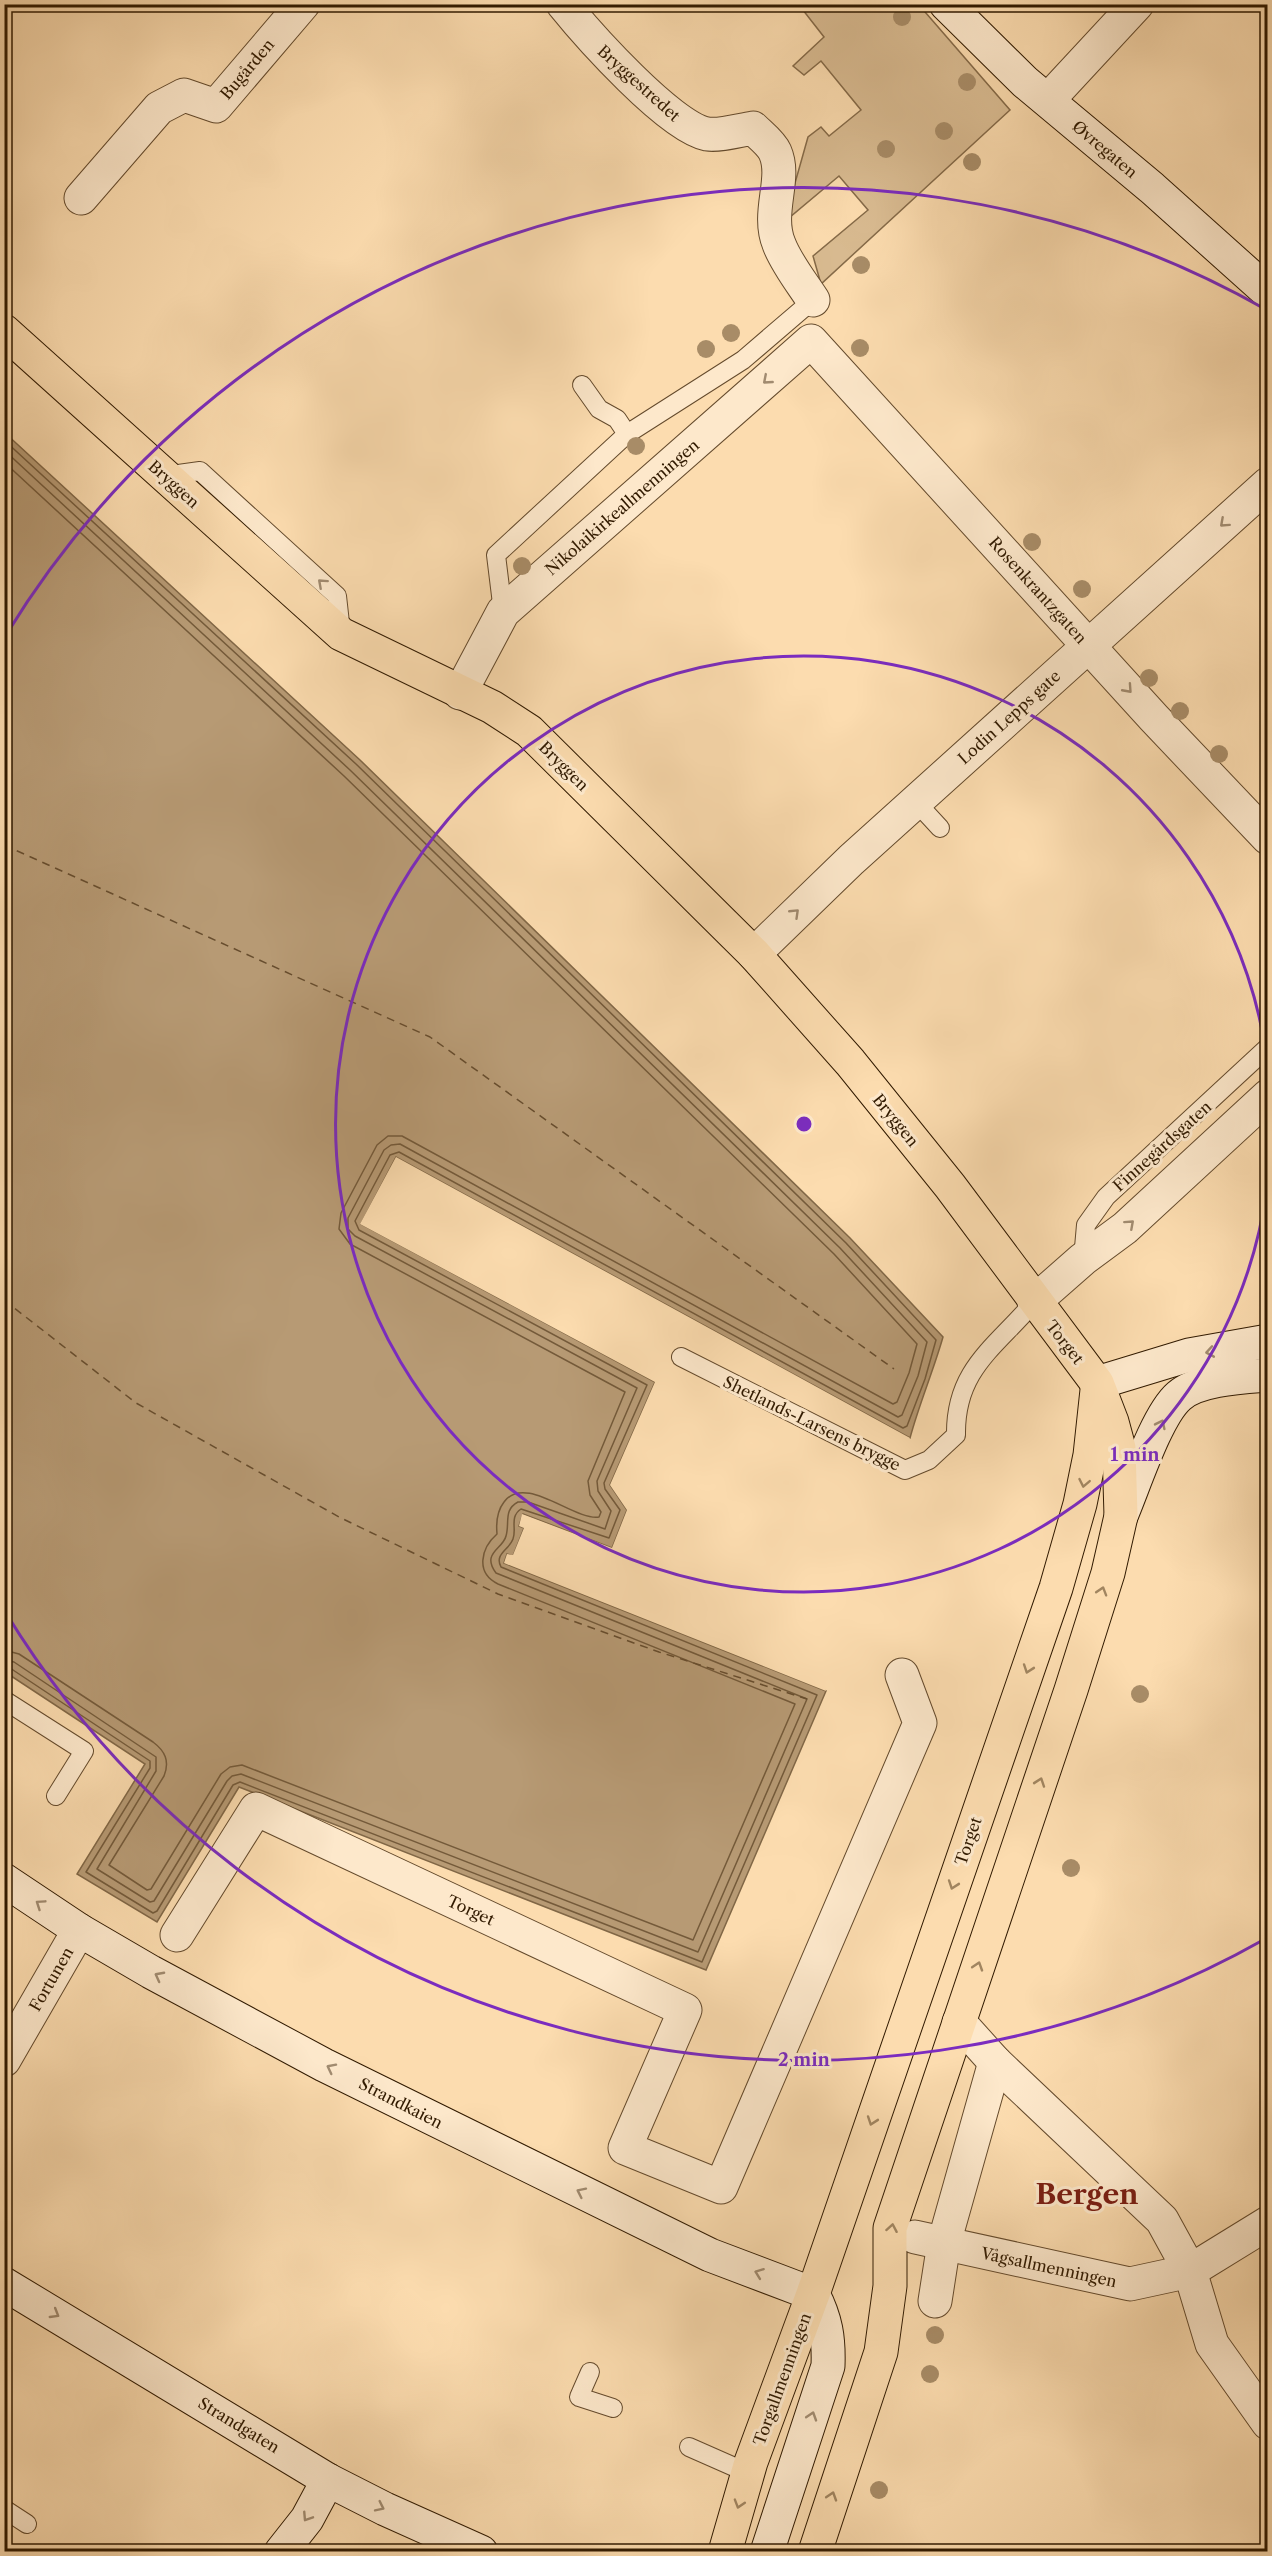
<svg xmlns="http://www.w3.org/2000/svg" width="1272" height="2556" viewBox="0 0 1272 2556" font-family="'Libre Caslon Text',serif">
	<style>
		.green { fill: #d9bb91; stroke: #856a48; stroke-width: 1.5 }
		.water { fill: #b79a74; stroke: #816746; stroke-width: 1.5 }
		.pier { fill: #fcdcaf }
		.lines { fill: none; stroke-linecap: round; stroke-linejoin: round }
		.shore { stroke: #745a3a; stroke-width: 1.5 }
		.ferry { stroke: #674d2e; stroke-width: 1.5; stroke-dasharray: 8 6; stroke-linecap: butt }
		.lane-casing { stroke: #644a2c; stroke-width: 20 }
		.street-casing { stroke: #644a2c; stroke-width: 35 }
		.secondary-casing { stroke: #311a00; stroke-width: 35 }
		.primary-casing { stroke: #311a00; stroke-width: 35 }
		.lane { stroke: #fde8cb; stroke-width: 18 }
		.street { stroke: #fde8cb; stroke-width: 33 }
		.secondary { stroke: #fde8cb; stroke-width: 33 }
		.primary { stroke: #fcdcaf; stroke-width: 33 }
		.tree { fill: #a88c67 }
		.oneway { stroke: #a18b70 }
		.oneway2 { stroke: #a18560 }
		.ring { fill: none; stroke: #7b2cbf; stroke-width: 3 }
		.labels { text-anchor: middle; stroke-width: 6; stroke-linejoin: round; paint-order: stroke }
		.street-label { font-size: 16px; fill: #311a00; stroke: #fde8cb }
		.town-label { font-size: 28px; font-weight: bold; fill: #7a1f14; stroke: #fde8cb }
		.centre { fill: #7b2cbf; stroke: #fde8cb; stroke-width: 3 }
		.ring-label { font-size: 18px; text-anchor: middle; font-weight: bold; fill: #7b2cbf; stroke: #fde8cb; stroke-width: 6; stroke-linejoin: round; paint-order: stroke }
	</style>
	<rect width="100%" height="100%" fill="#fcdcaf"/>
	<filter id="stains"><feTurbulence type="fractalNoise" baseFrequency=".00333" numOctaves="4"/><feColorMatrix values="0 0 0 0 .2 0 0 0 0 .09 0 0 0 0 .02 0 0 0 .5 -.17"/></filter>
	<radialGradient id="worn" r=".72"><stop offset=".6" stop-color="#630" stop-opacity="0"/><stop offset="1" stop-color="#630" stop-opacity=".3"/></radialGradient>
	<path class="green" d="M 799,5 L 919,5 L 1010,110 L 821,284 L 813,256 L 868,210 L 839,176 L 784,222 L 808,137 L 821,127 L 829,136 L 861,110 L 821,61 L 804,75 L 793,66 L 824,37 Z"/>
	<path class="water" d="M 4,432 L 360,760 L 850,1238 L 943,1337 C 933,1372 919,1404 910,1438 L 396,1157 L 361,1224 L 655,1382 L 610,1485 L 627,1510 L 612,1548 L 523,1514 L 519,1526 L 524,1528 L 513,1556 L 507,1554 L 504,1563 L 826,1691 L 706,1970 L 239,1787 L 157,1922 L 77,1874 L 145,1764 L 5,1672 Z"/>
	<path class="pier" d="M 396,1157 L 910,1438 L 908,1441 L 397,1161 L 364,1223 L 658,1381 L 613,1484 L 630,1509 L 614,1550 L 524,1518 L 522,1524 L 527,1529 L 516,1557 L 509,1558 L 508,1561 L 825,1688 L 826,1691 L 504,1563 L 507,1554 L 513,1555 L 524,1528 L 519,1526 L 522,1514 L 612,1548 L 627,1510 L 610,1485 L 655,1382 L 360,1224 Z"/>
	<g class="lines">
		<g class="shore">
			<path d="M 4,440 L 356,764 L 846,1243 L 936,1340 L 925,1379 L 907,1426 L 903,1428 L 399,1152 L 390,1155 L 355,1221 L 359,1230 L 647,1385 L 604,1483 L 605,1489 L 620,1510 L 609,1538 L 521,1509 C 509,1517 517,1529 513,1539 C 509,1550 494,1554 501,1567 L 817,1695 L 702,1962 L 240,1782 L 233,1785 L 157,1911 L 153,1913 L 86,1872 L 150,1768 L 150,1761 L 10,1668 L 4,1667"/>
			<path d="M 4,450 L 350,770 L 840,1248 L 927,1342 L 918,1376 L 902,1415 L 898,1417 L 400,1144 L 391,1145 L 384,1150 L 348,1218 L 348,1229 L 355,1236 L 637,1388 L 597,1481 L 598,1491 L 611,1511 L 605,1529 L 528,1502 L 518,1502 C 503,1510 510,1523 506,1536 C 503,1549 481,1553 496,1573 L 807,1699 L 698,1952 L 241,1774 L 232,1776 L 227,1781 L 154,1901 L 150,1902 L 97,1869 L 156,1771 L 156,1757 L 14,1662 L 4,1660"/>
			<path d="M 4,462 L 344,776 L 834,1254 L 917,1344 L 909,1373 L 897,1402 L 893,1404 L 402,1136 L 388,1136 L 377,1145 L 341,1213 L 339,1229 L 350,1244 L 625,1392 L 588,1481 L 590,1495 L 601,1512 L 599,1517 C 574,1521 525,1473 504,1502 C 497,1511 496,1523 497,1534 C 481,1548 475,1573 498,1584 L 795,1704 L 693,1940 L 242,1765 L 230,1767 L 221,1774 L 151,1889 L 147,1890 L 109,1865 L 164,1776 C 170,1761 165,1751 153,1742 L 19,1654 L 4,1650"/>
		</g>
		<g class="ferry">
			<path d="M 4,845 L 430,1037 L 894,1369"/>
			<path d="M 4,1300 L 136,1403 L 339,1517 L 498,1594 L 659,1652 L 807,1699"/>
		</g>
		<g class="lane-casing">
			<g id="lane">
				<path d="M 582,385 L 599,409 L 617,419 L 627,434"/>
				<path d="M 164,476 L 200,471 L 337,596 L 341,632"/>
				<path d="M 503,612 L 496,555 L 627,434 L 743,360 L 813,300"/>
				<path d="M 916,802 L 940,828"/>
				<path d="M 1083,1259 L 1086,1225 L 1106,1197 L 1268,1047"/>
				<path d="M 681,1357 L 905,1470 L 929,1460 L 956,1435 C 955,1369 996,1347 1034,1302"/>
				<path d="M 4,1700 L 84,1751 L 56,1796"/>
				<path d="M 590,2372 L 579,2397 L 613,2408"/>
				<path d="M 689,2447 L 748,2473"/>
				<path d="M 4,2509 L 27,2524"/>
			</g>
		</g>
		<g class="street-casing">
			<g id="street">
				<path d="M 563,4 C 588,35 670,127 707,134 C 720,136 740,130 753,128 C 760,135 771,143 775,152 C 787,179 766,212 779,244 C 786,263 802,283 813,300"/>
				<path d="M 1048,100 L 1137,4"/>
				<path d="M 81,198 L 159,108 L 184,95 L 216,106 L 303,4"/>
				<path d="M 460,693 L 503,612 L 811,341 L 1154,718 L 1268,838"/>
				<path d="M 754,954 L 851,860 L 1268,484"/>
				<path d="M 1034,1302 L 1083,1259 L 1125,1228 L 1268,1096"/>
				<path d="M 177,1935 L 256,1809 L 685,2010 L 625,2148 L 721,2187 L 920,1723 L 902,1675"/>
				<path d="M 959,2022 L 995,2062 L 1162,2220 L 1190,2271 L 1212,2344 L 1268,2423"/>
				<path d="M 4,2060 L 79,1930"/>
				<path d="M 915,2237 L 1130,2284 L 1190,2271 L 1268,2223"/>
				<path d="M 935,2301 L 944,2243 L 995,2062"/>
			</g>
		</g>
		<g class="secondary-casing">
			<g id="secondary">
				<path d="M 946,4 L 1025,82 L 1152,188 L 1268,292"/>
				<path d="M 1097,1383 L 1189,1355 L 1268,1341"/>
				<path d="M 1121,1516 C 1134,1486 1156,1416 1179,1396 C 1198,1379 1243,1377 1268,1375"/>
				<path d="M 4,1880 L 79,1930 L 151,1972 L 324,2065 L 710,2255 L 813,2294 C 826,2319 829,2338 828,2366 L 767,2552"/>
				<path d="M 4,2284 L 328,2480 L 385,2509 L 481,2552"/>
				<path d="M 281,2552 L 307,2519 L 328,2480"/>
			</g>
		</g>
		<g class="primary-casing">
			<g id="primary">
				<path d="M 4,331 L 341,634 L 492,707 L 529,731 L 754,954 L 850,1062 L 950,1186 L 1097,1383 L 1112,1422 L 1119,1448 L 1121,1516 L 1108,1573 L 1071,1690 L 890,2228 L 890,2286 L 881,2352 L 815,2552"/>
				<path d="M 725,2552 L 751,2462 L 813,2294 L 1056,1588 L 1080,1504 L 1090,1455 L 1097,1390"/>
			</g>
		</g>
		<use href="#lane" class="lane"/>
		<use href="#street" class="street"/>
		<use href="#secondary" class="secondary"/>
		<use href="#primary" class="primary"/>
	</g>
	<g class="tree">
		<circle cx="902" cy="17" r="9"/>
		<circle cx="967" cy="82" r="9"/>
		<circle cx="944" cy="131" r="9"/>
		<circle cx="886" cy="149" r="9"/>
		<circle cx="972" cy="162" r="9"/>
		<circle cx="861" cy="265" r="9"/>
		<circle cx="731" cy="333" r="9"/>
		<circle cx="860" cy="348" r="9"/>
		<circle cx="706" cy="349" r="9"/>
		<circle cx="636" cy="446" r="9"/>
		<circle cx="1032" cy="542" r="9"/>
		<circle cx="522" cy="566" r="9"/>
		<circle cx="1082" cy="589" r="9"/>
		<circle cx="1149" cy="678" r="9"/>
		<circle cx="1180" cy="711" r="9"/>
		<circle cx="1219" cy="754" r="9"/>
		<circle cx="1140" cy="1694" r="9"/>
		<circle cx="1071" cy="1868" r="9"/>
		<circle cx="935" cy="2335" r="9"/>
		<circle cx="930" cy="2374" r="9"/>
		<circle cx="879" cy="2490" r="9"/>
	</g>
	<defs><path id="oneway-chevron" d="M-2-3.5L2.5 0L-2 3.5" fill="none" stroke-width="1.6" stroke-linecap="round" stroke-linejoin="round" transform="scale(1.5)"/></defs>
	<g class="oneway">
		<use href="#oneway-chevron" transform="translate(767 380) rotate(139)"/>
		<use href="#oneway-chevron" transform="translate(1224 523) rotate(138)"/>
		<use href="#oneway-chevron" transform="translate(322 583) rotate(-138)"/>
		<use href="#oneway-chevron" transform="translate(1128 689) rotate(48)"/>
		<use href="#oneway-chevron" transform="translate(795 913) rotate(-44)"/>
		<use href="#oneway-chevron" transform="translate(1130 1224) rotate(-42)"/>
		<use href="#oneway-chevron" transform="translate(1210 1352) rotate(170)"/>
		<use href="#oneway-chevron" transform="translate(1161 1424) rotate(-64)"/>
		<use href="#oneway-chevron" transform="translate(40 1904) rotate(-146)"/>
		<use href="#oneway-chevron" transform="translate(159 1976) rotate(-152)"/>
		<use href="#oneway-chevron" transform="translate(331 2068) rotate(-153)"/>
		<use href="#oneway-chevron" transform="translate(581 2192) rotate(-154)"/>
		<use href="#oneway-chevron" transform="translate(759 2273) rotate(-159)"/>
		<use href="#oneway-chevron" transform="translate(55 2314) rotate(31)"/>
		<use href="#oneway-chevron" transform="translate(812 2416) rotate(-72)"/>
		<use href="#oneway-chevron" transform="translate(380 2507) rotate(26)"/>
		<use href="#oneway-chevron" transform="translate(307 2517) rotate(123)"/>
	</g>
	<g class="oneway2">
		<use href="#oneway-chevron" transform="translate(1084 1483) rotate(101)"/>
		<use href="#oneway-chevron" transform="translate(1102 1591) rotate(-73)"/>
		<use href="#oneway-chevron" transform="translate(1028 1669) rotate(109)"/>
		<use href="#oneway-chevron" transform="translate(1040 1782) rotate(-71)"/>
		<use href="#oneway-chevron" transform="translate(953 1885) rotate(109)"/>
		<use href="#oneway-chevron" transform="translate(978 1966) rotate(-72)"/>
		<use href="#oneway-chevron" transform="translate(872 2121) rotate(109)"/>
		<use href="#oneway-chevron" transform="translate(892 2228) rotate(-80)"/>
		<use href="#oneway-chevron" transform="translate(832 2496) rotate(-72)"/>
		<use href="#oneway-chevron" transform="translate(739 2504) rotate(107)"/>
	</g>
	<g class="ring">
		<path d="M1267 1189A468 468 0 1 1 1267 1059"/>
		<path d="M1265 1939A936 936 0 0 1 6 1613M6 635A936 936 0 0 1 1265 309"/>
	</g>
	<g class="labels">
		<g class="street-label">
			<text transform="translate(247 69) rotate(-50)" y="6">Bugården</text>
			<text transform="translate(639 83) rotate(42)" y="6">Bryggestredet</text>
			<text transform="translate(1105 149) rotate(40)" y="6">Øvregaten</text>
			<text transform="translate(174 484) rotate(42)" y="6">Bryggen</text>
			<text transform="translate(622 507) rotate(-41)" y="6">Nikolaikirkeallmenningen</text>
			<text transform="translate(1038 590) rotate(48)" y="6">Rosenkrantzgaten</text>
			<text transform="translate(1009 717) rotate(-42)" y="6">Lodin Lepps gate</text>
			<text transform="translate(564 766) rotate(45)" y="6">Bryggen</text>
			<text transform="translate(896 1120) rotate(51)" y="6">Bryggen</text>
			<text transform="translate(1162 1146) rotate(-42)" y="6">Finnegårdsgaten</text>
			<text transform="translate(1065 1342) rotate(52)" y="6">Torget</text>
			<text transform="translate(812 1423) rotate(26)" y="6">Shetlands-Larsens brygge</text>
			<text transform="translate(968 1841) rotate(-71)" y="6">Torget</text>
			<text transform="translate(471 1910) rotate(25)" y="6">Torget</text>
			<text transform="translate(51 1979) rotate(-60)" y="6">Fortunen</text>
			<text transform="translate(401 2103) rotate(27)" y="6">Strandkaien</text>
			<text transform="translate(1049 2267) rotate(12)" y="6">Vågsallmenningen</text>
			<text transform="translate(782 2379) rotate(-70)" y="6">Torgallmenningen</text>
			<text transform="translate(239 2425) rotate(31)" y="6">Strandgaten</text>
		</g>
		<g class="town-label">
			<text x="1087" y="2204">Bergen</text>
		</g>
	</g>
	<circle cx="804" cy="1124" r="9" class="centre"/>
	<g class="ring-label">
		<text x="1135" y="1461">1 min</text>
		<text x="804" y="2066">2 min</text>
	</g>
	<rect width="1272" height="2556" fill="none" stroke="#fcdcaf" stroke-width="24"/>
	<rect x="6" y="6" width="1260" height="2544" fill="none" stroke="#311a00" stroke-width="3"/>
	<rect x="12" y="12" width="1248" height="2532" fill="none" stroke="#311a00" stroke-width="1.5"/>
	<rect width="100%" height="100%" filter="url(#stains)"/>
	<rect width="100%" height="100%" fill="url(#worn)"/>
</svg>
